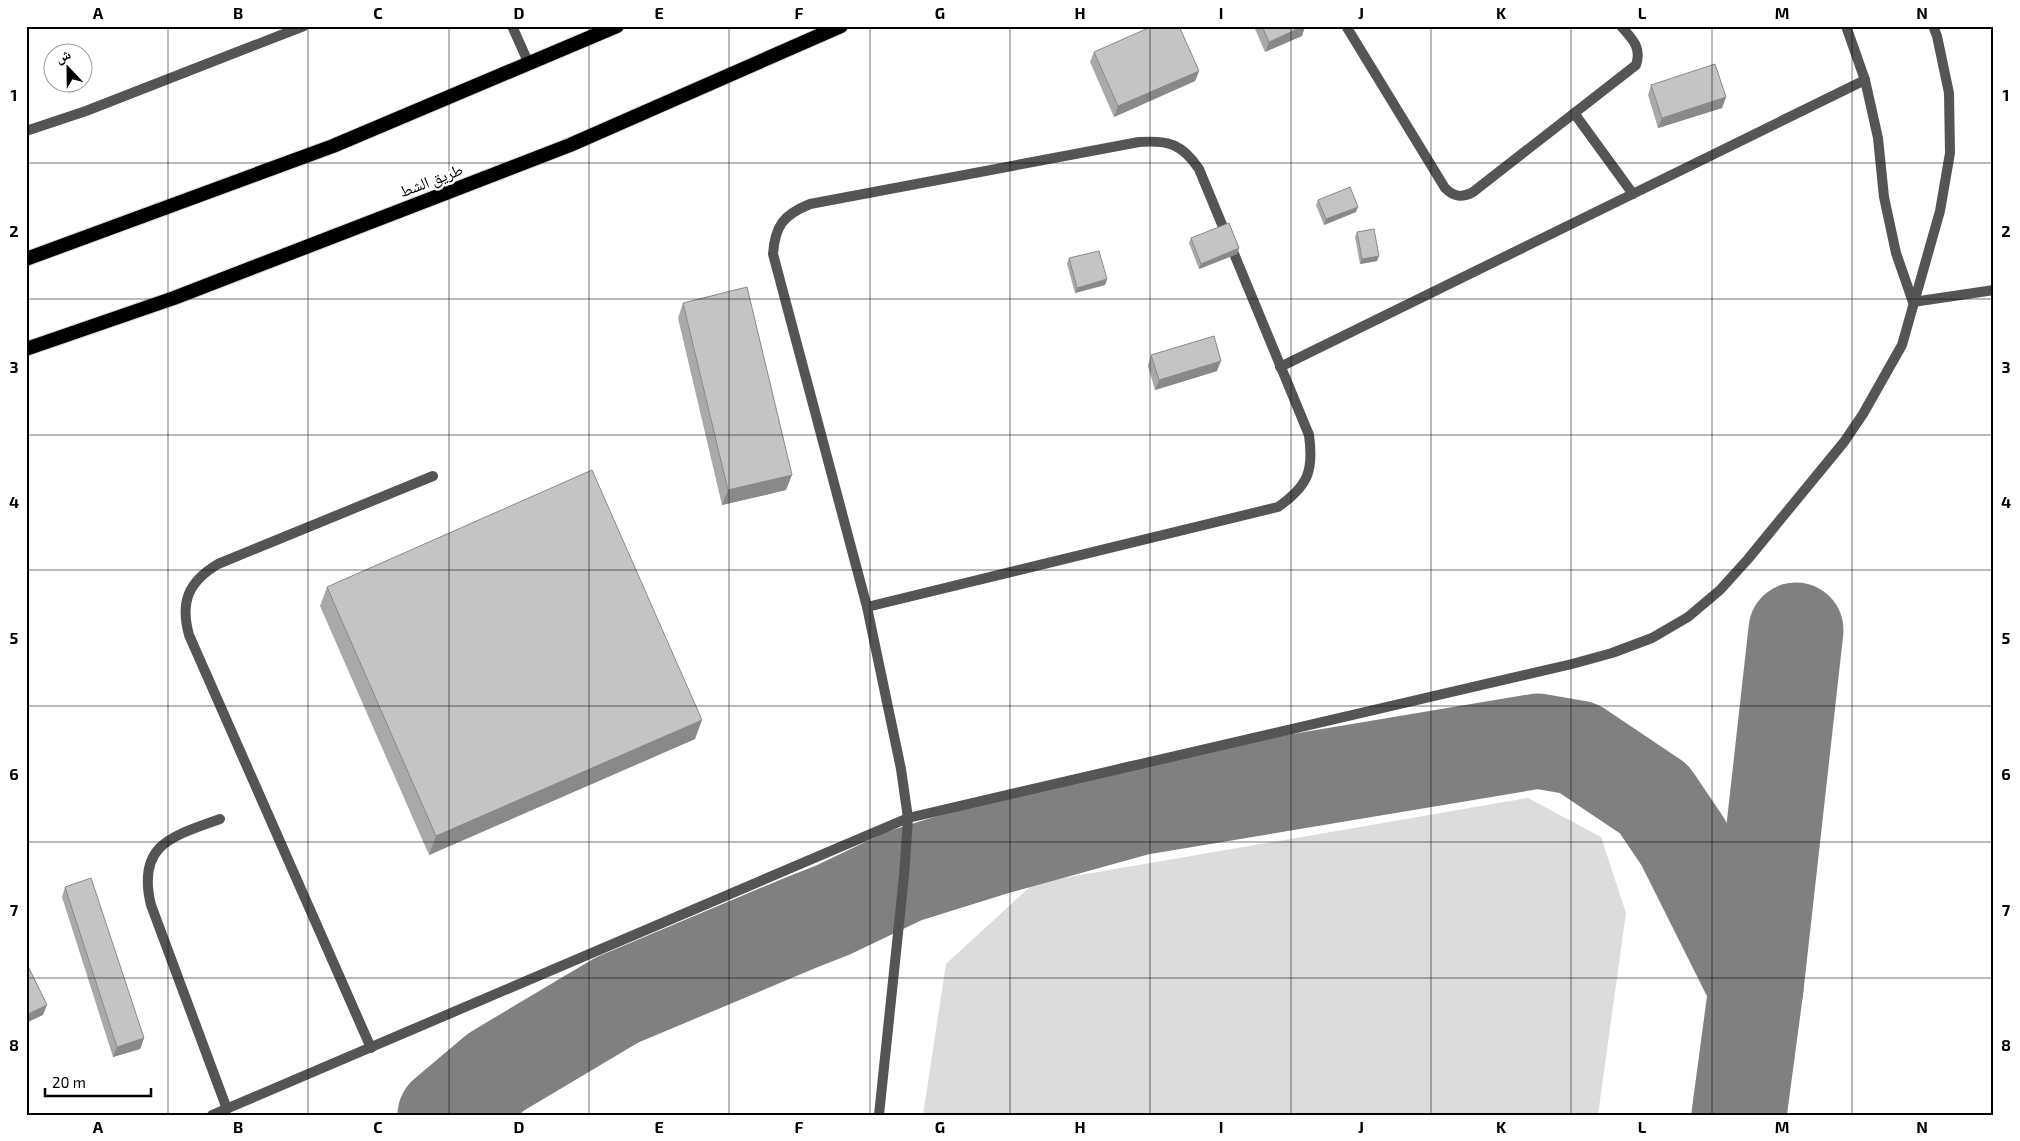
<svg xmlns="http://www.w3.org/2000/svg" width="2020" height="1141" viewBox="0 0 2020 1141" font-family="'Exo 2','Noto Naskh Arabic',sans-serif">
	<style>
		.green { fill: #dcdcdc }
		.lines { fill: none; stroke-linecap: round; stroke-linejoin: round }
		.taxiway { stroke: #808080; stroke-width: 95 }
		.trunk-casing { stroke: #dbdbdb; stroke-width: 16 }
		.service { stroke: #555; stroke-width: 10 }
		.minor { stroke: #555; stroke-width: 10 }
		.trunk { stroke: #000; stroke-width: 14 }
		.wall { fill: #a9a9a9 }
		.shaded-wall { fill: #898989 }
		.building { fill: #c4c4c4; stroke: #898989 }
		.grid { fill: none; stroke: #000; stroke-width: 1; stroke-opacity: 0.55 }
		.labels { text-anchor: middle; stroke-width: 5; stroke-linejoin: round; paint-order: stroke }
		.street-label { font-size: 16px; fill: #000; stroke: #fff }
		.neatline { fill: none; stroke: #000; stroke-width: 2 }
		.grid-label { font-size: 16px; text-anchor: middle; font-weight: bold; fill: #000 }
	</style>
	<rect width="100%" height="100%" fill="#fff"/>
	<path class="green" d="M 1528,798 L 1601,837 L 1626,913 L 1598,1115 L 923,1115 L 946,964 L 1034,883 Z"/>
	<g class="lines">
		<g class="taxiway">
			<path d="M 445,1115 L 496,1072 L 617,1000 L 800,923 L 833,910 L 904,876 L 997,847 L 1138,808 L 1538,741 L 1578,748 L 1654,799 L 1683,842 L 1756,988"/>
			<path d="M 1739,1115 L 1756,988 L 1796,630"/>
		</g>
		<g class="trunk-casing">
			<g id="trunk">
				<path d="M 26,259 L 333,146 L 617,26"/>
				<path d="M 26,349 L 174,298 L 570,145 L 841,26"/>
			</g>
		</g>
		<g class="service">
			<path d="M 1346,26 L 1445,188 C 1454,197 1462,198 1473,192 L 1636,65 C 1642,47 1632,39 1621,26"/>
			<path d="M 1846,26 L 1865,80 L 1878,138 L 1884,197 L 1896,253 L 1913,302"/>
			<path d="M 1574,113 L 1633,194"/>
			<path d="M 1913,302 L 1994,290"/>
			<path d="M 1280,367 L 1865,80"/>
			<path d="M 867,607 L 1278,507 C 1308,486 1314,471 1309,435 L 1199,169 C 1182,144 1169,140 1139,142 L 810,204 C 783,215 775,226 773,254 L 867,607 L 901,769 L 908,818 L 904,876 L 879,1115"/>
			<path d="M 220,819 C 173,836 136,844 151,905 L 227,1109"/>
			<path d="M 371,1048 L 189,635 C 180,602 188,582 218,564 L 433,476"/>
			<path d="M 212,1115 L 908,818 L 1572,664 L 1612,653 L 1652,638 L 1688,617 L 1720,590 L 1748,559 L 1844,442 L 1863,414 L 1902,345 L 1940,211 L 1950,153 L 1949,93 L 1937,36 L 1933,26"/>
		</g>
		<g class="minor">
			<path d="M 512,26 L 529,64"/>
			<path d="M 26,131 L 86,111 L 304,26"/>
		</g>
		<use href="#trunk" class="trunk"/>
	</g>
	<g class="wall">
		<path d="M 1256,26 L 1305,26 L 1302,36 L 1265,52 L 1255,29 Z"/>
		<path d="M 1094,52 L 1199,71 L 1195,81 L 1114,117 L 1090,62 Z"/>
		<path d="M 1651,85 L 1726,97 L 1722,108 L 1658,128 L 1648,95 Z"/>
		<path d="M 1318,200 L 1356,212 L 1324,225 L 1316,205 Z"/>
		<path d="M 1357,232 L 1377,261 L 1360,264 L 1355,237 Z"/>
		<path d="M 1191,238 L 1239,248 L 1237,254 L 1199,269 L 1189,243 Z"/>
		<path d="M 1069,258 L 1107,279 L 1105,285 L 1075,293 L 1067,264 Z"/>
		<path d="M 683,303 L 786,490 L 722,505 L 678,318 Z"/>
		<path d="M 1151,355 L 1217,371 L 1155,390 L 1148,366 Z"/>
		<path d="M 327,587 L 695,739 L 429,855 L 320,606 Z"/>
		<path d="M 65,887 L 144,1038 L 140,1049 L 113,1057 L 62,897 Z"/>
	</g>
	<g class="shaded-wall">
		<path d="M 1304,26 L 1305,26 L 1302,36 L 1265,52 L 1269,42 Z"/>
		<path d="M 1199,71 L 1195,81 L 1114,117 L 1118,106 Z"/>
		<path d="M 1726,97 L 1722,108 L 1658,128 L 1662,118 Z"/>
		<path d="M 1358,207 L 1356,212 L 1324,225 L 1326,219 Z"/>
		<path d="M 1239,248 L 1237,254 L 1199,269 L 1201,264 Z"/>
		<path d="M 1379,256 L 1377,261 L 1360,264 L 1362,259 Z"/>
		<path d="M 1107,279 L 1105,285 L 1075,293 L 1077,288 Z"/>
		<path d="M 1221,361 L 1217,371 L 1155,390 L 1159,380 Z"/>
		<path d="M 792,475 L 786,490 L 722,505 L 728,490 Z"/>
		<path d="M 702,720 L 695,739 L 429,855 L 436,836 Z"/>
		<path d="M 47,1005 L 43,1015 L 26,1023 L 26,1015 Z"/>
		<path d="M 144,1038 L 140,1049 L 113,1057 L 117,1047 Z"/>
	</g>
	<g class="building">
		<path d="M 1153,26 L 1179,26 L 1199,71 L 1118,106 L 1094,52 Z"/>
		<path d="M 1262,26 L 1304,26 L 1269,42 Z"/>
		<path d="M 1715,64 L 1726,97 L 1662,118 L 1651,85 Z"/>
		<path d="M 1350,187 L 1358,207 L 1326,219 L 1318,200 Z"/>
		<path d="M 1229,223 L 1239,248 L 1201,264 L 1191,238 Z"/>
		<path d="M 1374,229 L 1379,256 L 1362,259 L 1357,232 Z"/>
		<path d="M 1099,251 L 1107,279 L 1077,288 L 1069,258 Z"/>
		<path d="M 747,287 L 792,475 L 728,490 L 683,303 Z"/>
		<path d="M 1214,336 L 1221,361 L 1159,380 L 1151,355 Z"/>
		<path d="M 592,470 L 702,720 L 436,836 L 327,587 Z"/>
		<path d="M 91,878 L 144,1038 L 117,1047 L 65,887 Z"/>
		<path d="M 26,962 L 47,1005 L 26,1015 Z"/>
	</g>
	<path class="grid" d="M 168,26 L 168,1115M 308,26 L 308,1115M 449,26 L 449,1115M 589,26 L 589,1115M 729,26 L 729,1115M 870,26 L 870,1115M 1010,26 L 1010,1115M 1150,26 L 1150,1115M 1291,26 L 1291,1115M 1431,26 L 1431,1115M 1571,26 L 1571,1115M 1712,26 L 1712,1115M 1852,26 L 1852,1115M 26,163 L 1994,163M 26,299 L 1994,299M 26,435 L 1994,435M 26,570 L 1994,570M 26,706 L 1994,706M 26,842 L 1994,842M 26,978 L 1994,978"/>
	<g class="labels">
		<g class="street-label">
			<text transform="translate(431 180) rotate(-21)" y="6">طريق الشط</text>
		</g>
	</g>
	<rect width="2020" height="1141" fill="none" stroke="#ffffff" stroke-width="55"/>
	<g transform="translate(68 68) rotate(338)"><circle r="24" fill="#ffffff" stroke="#999999"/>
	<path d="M0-4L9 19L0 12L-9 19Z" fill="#000000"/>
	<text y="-8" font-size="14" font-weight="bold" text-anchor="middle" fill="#000000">ش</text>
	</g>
	<path d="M45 1088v8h106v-8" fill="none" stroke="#000000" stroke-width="2.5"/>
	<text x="52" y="1088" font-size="15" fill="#000000" stroke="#ffffff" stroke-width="4" paint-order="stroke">20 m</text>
	<rect x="28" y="28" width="1964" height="1086" class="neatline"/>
	<g class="grid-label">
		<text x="98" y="19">A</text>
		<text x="238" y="19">B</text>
		<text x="378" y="19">C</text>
		<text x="519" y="19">D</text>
		<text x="659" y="19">E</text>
		<text x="799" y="19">F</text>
		<text x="940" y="19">G</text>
		<text x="1080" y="19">H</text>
		<text x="1221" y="19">I</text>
		<text x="1361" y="19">J</text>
		<text x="1501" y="19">K</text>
		<text x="1642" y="19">L</text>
		<text x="1782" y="19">M</text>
		<text x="1922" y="19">N</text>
		<text x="14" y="101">1</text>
		<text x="2006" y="101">1</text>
		<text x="14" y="237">2</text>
		<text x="2006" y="237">2</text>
		<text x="14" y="373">3</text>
		<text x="2006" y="373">3</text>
		<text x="14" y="508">4</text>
		<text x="2006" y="508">4</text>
		<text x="14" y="644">5</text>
		<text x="2006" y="644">5</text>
		<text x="14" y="780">6</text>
		<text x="2006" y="780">6</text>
		<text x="14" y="916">7</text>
		<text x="2006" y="916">7</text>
		<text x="14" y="1051">8</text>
		<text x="2006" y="1051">8</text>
		<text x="98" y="1133">A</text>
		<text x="238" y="1133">B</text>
		<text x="378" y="1133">C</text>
		<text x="519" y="1133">D</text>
		<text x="659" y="1133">E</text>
		<text x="799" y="1133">F</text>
		<text x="940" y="1133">G</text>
		<text x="1080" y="1133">H</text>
		<text x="1221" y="1133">I</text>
		<text x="1361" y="1133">J</text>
		<text x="1501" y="1133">K</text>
		<text x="1642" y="1133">L</text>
		<text x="1782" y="1133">M</text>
		<text x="1922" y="1133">N</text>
	</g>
</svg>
